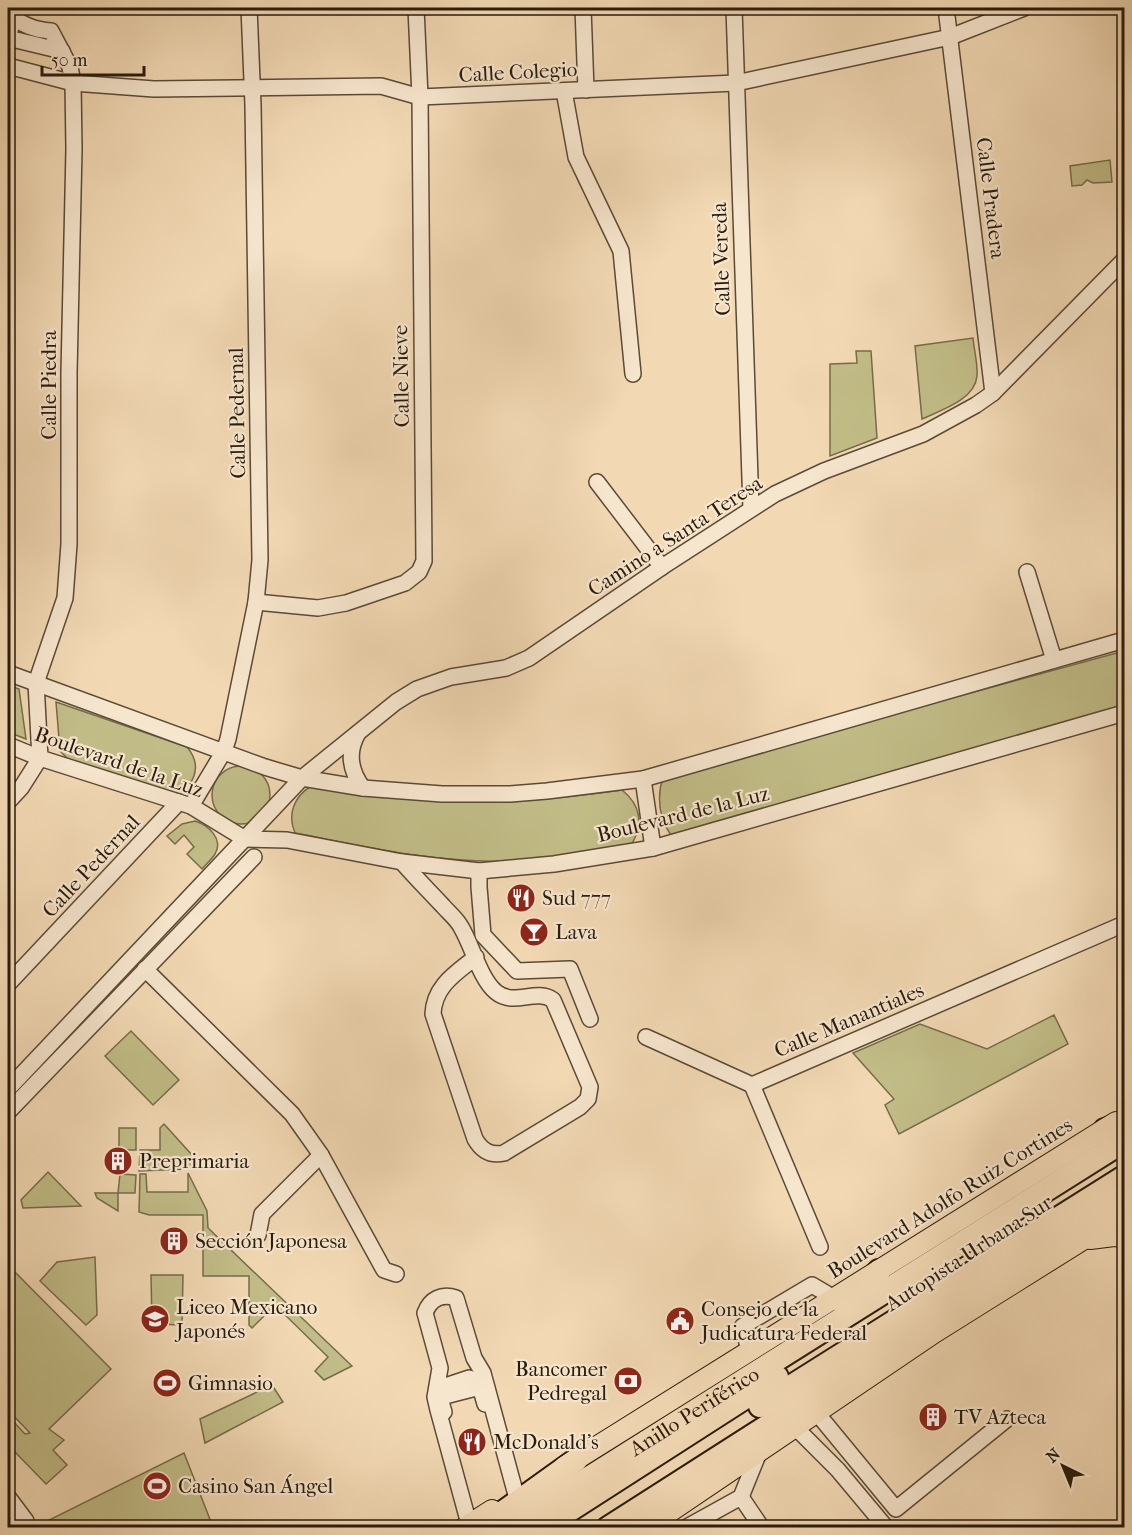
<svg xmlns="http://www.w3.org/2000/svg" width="1132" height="1535" viewBox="0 0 1132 1535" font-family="'IM FELL French Canon',serif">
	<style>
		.green { fill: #c2bd88; stroke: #766c4a; stroke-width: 1.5 }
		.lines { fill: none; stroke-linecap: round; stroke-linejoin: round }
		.minor-casing { stroke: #5b4a36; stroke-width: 18 }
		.major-casing { stroke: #291b0c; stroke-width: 22 }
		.highway-casing { stroke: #291b0c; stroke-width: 26 }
		.minor { stroke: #f7e6ce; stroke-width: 15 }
		.major { stroke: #f2d9b4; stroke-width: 20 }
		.highway { stroke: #f2d9b4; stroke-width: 22 }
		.labels { text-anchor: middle; stroke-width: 4.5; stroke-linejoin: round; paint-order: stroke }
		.street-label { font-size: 21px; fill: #291b0c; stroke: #f7e6ce }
		.poi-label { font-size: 21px; fill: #291b0c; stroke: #f7e6ce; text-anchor: start }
	</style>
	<rect width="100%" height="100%" fill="#f2d9b4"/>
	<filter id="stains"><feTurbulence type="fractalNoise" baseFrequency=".00333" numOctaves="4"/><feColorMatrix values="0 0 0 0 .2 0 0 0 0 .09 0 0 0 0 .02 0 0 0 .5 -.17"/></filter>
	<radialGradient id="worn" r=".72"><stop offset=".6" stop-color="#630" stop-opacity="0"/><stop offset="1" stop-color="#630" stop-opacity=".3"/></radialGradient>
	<g class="green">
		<path d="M 1110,160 L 1112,182 L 1093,183 L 1087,180 L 1082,185 L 1072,186 L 1070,166 Z"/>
		<path d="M 973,338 C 974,350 978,364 977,376 C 975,400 941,410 922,419 L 915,346 Z"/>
		<path d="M 856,351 L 871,351 L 877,438 L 830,456 L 830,364 L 857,363 Z"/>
		<path d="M 1124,651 L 1124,707 L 672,837 C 659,818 656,799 663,777 Z"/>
		<path d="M 8,685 L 19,689 L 26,739 L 8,732 Z"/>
		<path d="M 56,702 L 187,747 C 203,766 195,789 171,794 L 75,766 L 60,751 Z"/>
		<circle cx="241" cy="795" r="29"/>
		<path d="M 311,786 C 357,791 403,798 448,801 C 506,804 564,798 622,790 C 641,805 644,825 631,845 C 589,851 547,860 504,861 C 433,863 364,846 295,833 C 287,814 294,797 311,786 Z"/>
		<path d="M 195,821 C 208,825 224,839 215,854 C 212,859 206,864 202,869 L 187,854 L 194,847 L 184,835 L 175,844 L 167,836 L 182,824 Z"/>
		<path d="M 1054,1015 L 1068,1044 L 899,1134 L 885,1105 L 894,1099 L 853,1053 L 920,1024 L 987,1049 Z"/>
		<path d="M 131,1031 L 179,1080 L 153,1105 L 105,1056 Z"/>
		<path d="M 164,1124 L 201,1165 L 188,1169 L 139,1171 L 140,1150 L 160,1150 L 160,1128 Z"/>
		<rect x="119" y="1128" width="17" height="22"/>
		<path d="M 48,1172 L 81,1206 L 23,1208 L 21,1200 Z"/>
		<path d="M 188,1173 L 207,1211 L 208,1228 L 352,1366 L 324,1380 L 315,1371 L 328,1357 L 275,1305 L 252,1328 L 249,1325 L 249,1276 L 203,1276 L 203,1215 L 149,1215 L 139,1212 L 140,1174 L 146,1174 L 147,1192 L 188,1192 Z"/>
		<path d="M 120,1174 L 136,1175 L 135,1193 L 118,1193 L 118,1211 L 97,1198 L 95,1193 L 118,1193 Z"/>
		<path d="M 95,1257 L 97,1315 L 86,1325 L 40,1281 L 57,1262 Z"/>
		<path d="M 8,1265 L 111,1369 L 49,1429 L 64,1440 L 53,1450 L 67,1465 L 46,1484 L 15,1452 L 11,1447 L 13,1445 L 8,1439 L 8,1416 L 25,1434 L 30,1433 L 8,1410 Z"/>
		<path d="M 151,1275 L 183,1275 L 182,1325 L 152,1324 Z"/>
		<path d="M 272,1385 L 283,1402 L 205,1443 L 200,1419 Z"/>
		<path d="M 184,1453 L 213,1527 L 39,1527 L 43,1523 Z"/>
	</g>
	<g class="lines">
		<g class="minor-casing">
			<g id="minor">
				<path d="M 583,8 L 586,90"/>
				<path d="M 734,8 L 751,508"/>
				<path d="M 946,8 L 993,393"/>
				<path d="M 8,13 C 20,24 33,30 51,31 L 70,67 L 73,83 L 74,149 L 69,373 L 69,544 L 65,598 L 36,683 L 40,758 L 21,788 L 8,802"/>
				<path d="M 14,19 L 9,33 L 12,39 L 62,51"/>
				<path d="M 8,66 L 73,83 L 154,89 L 381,86 L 420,97 L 736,83 L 950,37 L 1024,8"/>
				<path d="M 564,91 L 576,157 L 621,251 L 633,374"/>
				<path d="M 597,482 L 662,567"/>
				<path d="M 1027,572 L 1054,660"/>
				<path d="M 256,602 L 318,608 L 346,603 L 405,583 L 419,572 L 424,561 L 420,97 L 416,8"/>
				<path d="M 8,673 L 265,767 L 302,778 L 363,788 L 442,794 L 510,794 L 547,791 L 643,779 L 1124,640"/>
				<path d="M 358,733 C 347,752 350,771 363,788"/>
				<path d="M 8,745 L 40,758 L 191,806 L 245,839 L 287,840 L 402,862 L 479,871 L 554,864 L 653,848 L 1124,713"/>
				<path d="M 643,779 L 653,848"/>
				<path d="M 191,806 L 224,751 L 228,739 L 256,602 L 260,560 L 253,105 L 249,8"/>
				<path d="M 402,862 C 415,877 429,891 443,906 C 449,913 457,919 461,927 C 472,945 480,979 496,992 C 514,1007 536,988 553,1000 L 590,1087 L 588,1099 L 580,1107 L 504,1153 C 491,1156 482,1151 475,1139 L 433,1014 C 434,986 456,973 476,957"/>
				<path d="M 479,871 L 479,887 L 483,935 L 517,971 L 570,969 L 590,1019"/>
				<path d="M 145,969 L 292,1114 L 321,1155 L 384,1270 L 396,1274"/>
				<path d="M 8,984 L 179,802"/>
				<path d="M 646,1037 L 752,1085"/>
				<path d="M 752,1085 L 1124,924"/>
				<path d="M 752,1085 L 820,1247"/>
				<path d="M 8,1089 L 302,778 L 396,702 L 417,689 L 451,677 L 506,668 L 529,658 L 662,567 L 775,494 L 824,471 L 923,434 L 976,405 L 993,393 L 1124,260"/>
				<path d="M 8,1112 L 254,857"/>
				<path d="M 258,1235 L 262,1214 L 321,1155"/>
				<path d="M 749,1351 L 743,1326 L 812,1285 L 834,1298"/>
				<path d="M 441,1396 L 448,1385 L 469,1378 L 479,1382 L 482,1392"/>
				<path d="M 444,1412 L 441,1402 L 445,1396 L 476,1388 L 481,1390 L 485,1404"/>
				<path d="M 816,1412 L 896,1509 L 1007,1419"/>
				<path d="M 795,1427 L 838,1470 L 884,1525"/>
				<path d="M 8,1497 L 26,1521 L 20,1528"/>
				<path d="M 741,1497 L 762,1528"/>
				<path d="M 469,1524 L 438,1410 L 435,1397 L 440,1368 L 425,1313 C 430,1299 442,1293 456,1298 L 474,1358 L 483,1373 L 516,1495"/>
				<path d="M 685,1528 L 741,1497 L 760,1450"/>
			</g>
		</g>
		<g class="major-casing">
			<g id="major">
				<path d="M 1090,1239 L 1114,1236 L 1124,1237"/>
				<path d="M 564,1467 L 1116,1122"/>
				<path d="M 464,1528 L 492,1510"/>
				<path d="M 646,1528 L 934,1333 L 1124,1214"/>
			</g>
		</g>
		<g class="highway-casing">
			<g id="highway">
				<path d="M 1105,1130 L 1124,1123"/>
				<path d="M 845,1307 L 879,1271"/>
				<path d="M 760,1406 L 1124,1177"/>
				<path d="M 481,1528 L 576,1460"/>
				<path id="s1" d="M 509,1528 L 1124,1141"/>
				<path d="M 542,1528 L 777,1377"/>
				<path d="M 608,1528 L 1124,1198"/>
			</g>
		</g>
		<use href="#minor" class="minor"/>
		<use href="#major" class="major"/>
		<use href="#highway" class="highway"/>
	</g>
	<defs>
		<g id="restaurant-disc" transform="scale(1.5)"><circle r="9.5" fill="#8f2418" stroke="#f7e6ce"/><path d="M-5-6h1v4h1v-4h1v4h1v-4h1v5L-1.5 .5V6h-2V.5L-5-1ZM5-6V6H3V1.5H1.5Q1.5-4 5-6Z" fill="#fff"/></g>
		<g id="bar-disc" transform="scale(1.5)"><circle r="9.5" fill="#8f2418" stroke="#f7e6ce"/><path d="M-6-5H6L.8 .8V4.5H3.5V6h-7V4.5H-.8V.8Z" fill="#fff"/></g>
		<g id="building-disc" transform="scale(1.5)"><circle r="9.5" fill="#8f2418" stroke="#f7e6ce"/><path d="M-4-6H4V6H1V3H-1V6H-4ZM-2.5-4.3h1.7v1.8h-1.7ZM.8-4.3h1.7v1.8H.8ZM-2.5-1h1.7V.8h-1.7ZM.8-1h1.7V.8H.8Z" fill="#fff"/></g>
		<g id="school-disc" transform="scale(1.5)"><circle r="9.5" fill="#8f2418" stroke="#f7e6ce"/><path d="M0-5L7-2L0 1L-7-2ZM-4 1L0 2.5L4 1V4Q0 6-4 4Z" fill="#fff"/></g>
		<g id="civic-disc" transform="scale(1.5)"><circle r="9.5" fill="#8f2418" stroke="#f7e6ce"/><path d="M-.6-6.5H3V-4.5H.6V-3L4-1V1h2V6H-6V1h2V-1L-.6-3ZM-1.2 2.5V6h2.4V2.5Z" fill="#fff"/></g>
		<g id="bank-disc" transform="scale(1.5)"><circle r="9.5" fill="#8f2418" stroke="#f7e6ce"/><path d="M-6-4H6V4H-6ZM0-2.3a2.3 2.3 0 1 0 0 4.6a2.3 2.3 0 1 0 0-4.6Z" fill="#fff"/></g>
		<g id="stadium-disc" transform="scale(1.5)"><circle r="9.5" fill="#8f2418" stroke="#f7e6ce"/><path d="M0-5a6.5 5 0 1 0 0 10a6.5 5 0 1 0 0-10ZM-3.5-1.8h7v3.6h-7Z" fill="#fff"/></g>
	</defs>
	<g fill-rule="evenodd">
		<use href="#restaurant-disc" x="521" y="898"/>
		<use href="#bar-disc" x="534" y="932"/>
		<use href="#building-disc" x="118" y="1161"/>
		<use href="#building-disc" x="174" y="1241"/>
		<use href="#school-disc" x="155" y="1319"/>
		<use href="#civic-disc" x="680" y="1321"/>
		<use href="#bank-disc" x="628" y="1381"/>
		<use href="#stadium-disc" x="167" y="1383"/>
		<use href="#building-disc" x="933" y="1417"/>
		<use href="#restaurant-disc" x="472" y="1442"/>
		<use href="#stadium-disc" x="157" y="1486"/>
	</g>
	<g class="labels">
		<g class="street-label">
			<text transform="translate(518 72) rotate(-3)" y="7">Calle Colegio</text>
			<text transform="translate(991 198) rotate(83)" y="7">Calle Pradera</text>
			<text transform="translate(721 259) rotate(-92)" y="7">Calle Vereda</text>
			<text transform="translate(401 376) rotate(-91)" y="7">Calle Nieve</text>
			<text transform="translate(49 385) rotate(-90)" y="7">Calle Piedra</text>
			<text transform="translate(237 413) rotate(-91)" y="7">Calle Pedernal</text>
			<text transform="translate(675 536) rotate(-33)" y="7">Camino a Santa Teresa</text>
			<text transform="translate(119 762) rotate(19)" y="7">Boulevard de la Luz</text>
			<text transform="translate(683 814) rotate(-14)" y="7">Boulevard de la Luz</text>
			<text transform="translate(91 866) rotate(-47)" y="7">Calle Pedernal</text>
			<text transform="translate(849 1020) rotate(-23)" y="7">Calle Manantiales</text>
			<text transform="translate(950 1198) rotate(-32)" y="7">Boulevard Adolfo Ruiz Cortines</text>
			<text transform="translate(969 1253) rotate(-33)" y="7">Autopista Urbana Sur</text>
			<text dy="7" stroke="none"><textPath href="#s1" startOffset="219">Anillo Periférico</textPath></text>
		</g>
		<g class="poi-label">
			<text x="542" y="905">Sud 777</text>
			<text x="555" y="939">Lava</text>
			<text x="139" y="1168">Preprimaria</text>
			<text x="195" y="1248">Sección Japonesa</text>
			<text x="176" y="1314">Liceo Mexicano<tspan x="176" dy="24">Japonés</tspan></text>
			<text x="701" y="1316">Consejo de la<tspan x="701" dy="24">Judicatura Federal</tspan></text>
			<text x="607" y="1376" text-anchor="end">Bancomer<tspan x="607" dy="24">Pedregal</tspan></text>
			<text x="188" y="1390">Gimnasio</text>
			<text x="954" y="1424">TV Azteca</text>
			<text x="493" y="1449">McDonald's</text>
			<text x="178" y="1493">Casino San Ángel</text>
		</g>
	</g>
	<rect width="1132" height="1535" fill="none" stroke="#f2d9b4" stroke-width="30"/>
	<rect x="9" y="9" width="1114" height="1517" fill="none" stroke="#291b0c" stroke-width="3"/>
	<rect x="15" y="15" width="1102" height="1505" fill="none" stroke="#291b0c" stroke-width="1.5"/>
	<g transform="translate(1063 1466) rotate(317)" stroke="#f7e6ce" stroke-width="4.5" paint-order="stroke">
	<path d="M0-4.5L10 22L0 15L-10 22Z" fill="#291b0c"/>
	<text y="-9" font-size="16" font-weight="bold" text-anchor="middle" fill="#291b0c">N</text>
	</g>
	<path d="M42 66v9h102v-9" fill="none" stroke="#291b0c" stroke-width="3"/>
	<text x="51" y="66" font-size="18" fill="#291b0c" stroke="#f7e6ce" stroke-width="4.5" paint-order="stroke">50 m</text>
	<rect width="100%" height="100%" filter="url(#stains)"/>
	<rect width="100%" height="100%" fill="url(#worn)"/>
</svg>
